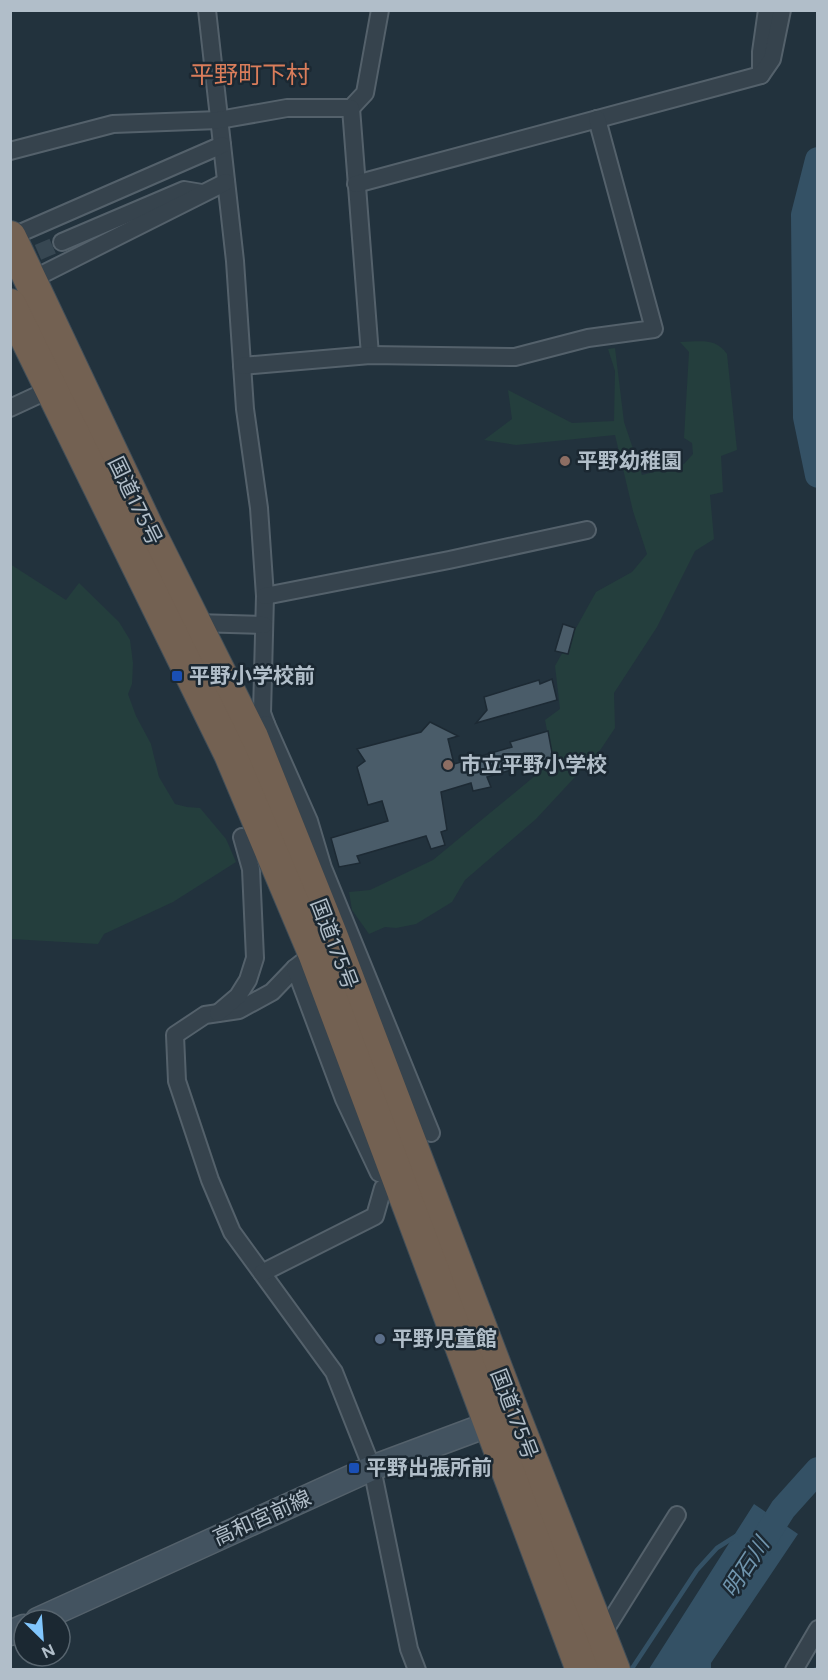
<svg xmlns="http://www.w3.org/2000/svg" width="828" height="1680" viewBox="0 0 828 1680" font-family="Figtree,'Noto Sans JP',sans-serif">
	<style>
		.green { fill: #243e3d }
		.water { fill: #345165 }
		.lines { fill: none; stroke-linecap: round; stroke-linejoin: round }
		.stream { stroke: #345165; stroke-width: 4.5 }
		.river { stroke: #345165; stroke-width: 26 }
		.building { fill: #4a5c69; stroke: #1d2a34; stroke-width: 1.5 }
		.street-tunnel { stroke: #374752; stroke-width: 16; stroke-dasharray: 16 8; stroke-linecap: butt }
		.street-casing { stroke: #54616b; stroke-width: 20 }
		.secondary-casing { stroke: #54616b; stroke-width: 27 }
		.highway-casing { stroke: #414e58; stroke-width: 34 }
		.street { stroke: #36434d; stroke-width: 16 }
		.secondary { stroke: #435360; stroke-width: 24 }
		.highway { stroke: #736152; stroke-width: 32 }
		.education-dot { fill: #8d6e63; stroke: #1b2832; stroke-width: 2 }
		.transit-dot { fill: #1a4fb4; stroke: #1b2832; stroke-width: 2 }
		.service-dot { fill: #5c6f8a; stroke: #1b2832; stroke-width: 2 }
		.labels { text-anchor: middle; stroke-width: 5; stroke-linejoin: round; paint-order: stroke }
		.poi-label { font-size: 21px; font-weight: bold; fill: #b1bec9; stroke: #1b2832; text-anchor: start }
		.street-label { font-size: 21px; fill: #b1bec9; stroke: #1b2832 }
		.water-label { font-size: 22px; font-style: italic; fill: #7095ad; stroke: #1b2832 }
		.quarter-label { font-size: 24px; fill: #da7d5b; stroke: #1b2832 }
	</style>
	<rect width="100%" height="100%" fill="#22323d"/>
	<g class="green">
		<path d="M 680,342 C 700,342 715,337 727,354 L 737,450 L 721,456 L 723,492 L 710,495 L 714,539 L 695,551 L 657,627 L 614,693 L 615,728 L 601,749 L 536,819 L 465,880 L 452,902 L 416,924 L 396,928 L 385,927 L 369,934 L 352,910 L 349,892 L 370,890 L 433,860 L 553,761 L 545,720 L 560,709 L 555,666 L 596,592 L 632,572 L 647,554 L 633,511 L 615,435 L 516,445 L 484,440 L 512,419 L 508,390 L 572,423 L 614,421 L 615,371 L 608,349 L 615,348 L 624,422 L 642,475 L 684,464 L 693,454 L 692,443 L 684,438 L 689,352 Z"/>
		<path d="M 10,564 L 66,600 L 79,583 L 119,622 L 130,640 L 133,663 L 132,684 L 128,694 L 136,716 L 151,744 L 159,777 L 175,804 L 187,807 L 200,808 L 226,839 L 236,862 L 173,902 L 104,934 L 98,944 L 11,939 Z"/>
	</g>
	<path class="water" d="M 754,1504 L 798,1534 L 711,1663 L 711,1669 L 649,1669 Z"/>
	<g class="lines">
		<g class="stream">
			<path d="M 631,1670 L 697,1570 L 717,1548 L 736,1536"/>
			<path d="M 815,1670 L 818,1669"/>
		</g>
		<g class="river">
			<path d="M 818,160 L 804,215 L 806,417 L 818,475"/>
			<path d="M 758,1549 L 783,1509 L 818,1470"/>
		</g>
	</g>
	<g class="building">
		<path d="M 563,624 L 575,628 L 568,654 L 555,651 Z"/>
		<path d="M 552,679 L 557,700 L 476,723 L 487,710 L 484,697 L 539,680 L 540,684 Z"/>
		<path d="M 430,722 L 458,736 L 448,739 L 454,764 L 512,747 L 510,742 L 548,731 L 553,758 L 487,777 L 491,787 L 473,791 L 471,783 L 441,792 L 447,830 L 441,832 L 445,845 L 431,849 L 426,836 L 357,856 L 360,863 L 339,867 L 331,838 L 388,821 L 382,801 L 368,805 L 357,767 L 365,761 L 357,749 L 421,732 Z"/>
	</g>
	<g class="lines">
		<path class="street-tunnel" d="M 16,262 L 62,242"/>
		<g class="street-casing">
			<g id="street">
				<path d="M 207,10 L 235,261 L 245,409 L 259,508 L 265,596 L 262,713 L 266,724 L 252,737"/>
				<path d="M 761,75 L 761,52 L 767,10"/>
				<path d="M 351,108 L 365,93 L 380,10"/>
				<path d="M 10,151 L 113,124 L 219,120 L 287,108 L 351,108 L 370,355"/>
				<path d="M 356,184 L 761,75 L 772,59 L 782,10"/>
				<path d="M 11,237 L 222,145"/>
				<path d="M 62,242 L 184,190 L 202,193"/>
				<path d="M 31,280 L 226,182"/>
				<path d="M 242,366 L 370,355 L 515,357 L 588,338 L 654,329 L 597,119"/>
				<path d="M 10,408 L 51,389"/>
				<path d="M 265,596 L 449,560 L 587,530"/>
				<path d="M 196,623 L 264,625"/>
				<path d="M 266,724 L 309,821 L 323,868 L 431,1133"/>
				<path d="M 314,953 L 295,968 L 272,992 L 239,1010 L 205,1015 L 175,1035 L 177,1081 L 210,1180 L 232,1232 L 334,1372 L 372,1468 L 409,1649 L 417,1670"/>
				<path d="M 295,968 L 344,1099 L 379,1173 L 394,1167"/>
				<path d="M 218,1013 L 238,996 L 248,980 L 255,958 L 251,869 L 242,837"/>
				<path d="M 262,1273 L 375,1216 L 383,1188"/>
				<path d="M 602,1635 L 677,1515"/>
				<path d="M 794,1670 L 818,1629"/>
			</g>
		</g>
		<g class="secondary-casing">
			<g id="secondary">
				<path d="M 38,1620 L 372,1468 L 506,1418"/>
				<path d="M 10,1633 L 24,1627"/>
			</g>
		</g>
		<g class="highway-casing">
			<g id="highway">
				<path d="M 10,237 L 148,529 L 252,737 L 332,937 L 514,1415 L 614,1670"/>
				<path d="M 10,305 L 230,754 L 314,953 L 582,1670"/>
			</g>
		</g>
		<use href="#street" class="street"/>
		<use href="#secondary" class="secondary"/>
		<use href="#highway" class="highway"/>
	</g>
	<g class="education-dot">
		<circle cx="565" cy="461" r="6"/>
		<circle cx="448" cy="765" r="6"/>
	</g>
	<g class="transit-dot">
		<rect x="171" y="670" width="12" height="12" rx="3"/>
		<rect x="348" y="1462" width="12" height="12" rx="3"/>
	</g>
	<circle class="service-dot" cx="380" cy="1339" r="6"/>
	<g class="labels">
		<g class="poi-label">
			<text x="577" y="468">平野幼稚園</text>
			<text x="189" y="683">平野小学校前</text>
			<text x="460" y="772">市立平野小学校</text>
			<text x="392" y="1346">平野児童館</text>
			<text x="366" y="1475">平野出張所前</text>
		</g>
		<g class="street-label">
			<text transform="translate(135 501) rotate(64)" y="7">国道175号</text>
			<text transform="translate(334 944) rotate(69)" y="7">国道175号</text>
			<text transform="translate(514 1414) rotate(69)" y="7">国道175号</text>
			<text transform="translate(262 1518) rotate(-24)" y="7">高和宮前線</text>
		</g>
		<g class="water-label">
			<text transform="translate(745 1567) rotate(-57)" y="8">明石川</text>
		</g>
		<g class="quarter-label">
			<text x="250" y="83">平野町下村</text>
		</g>
	</g>
	<rect width="828" height="1680" fill="none" stroke="#b1bec9" stroke-width="24"/>
	<g transform="translate(42 1638) rotate(155)"><circle r="28" fill="#1b2832" stroke="#57646e" stroke-width="1.5"/>
	<path d="M0-4.5L10 22L0 15L-10 22Z" fill="#81c6fd"/>
	<text y="-9" font-size="16" font-weight="bold" text-anchor="middle" fill="#b1bec9">N</text>
	</g>
</svg>
